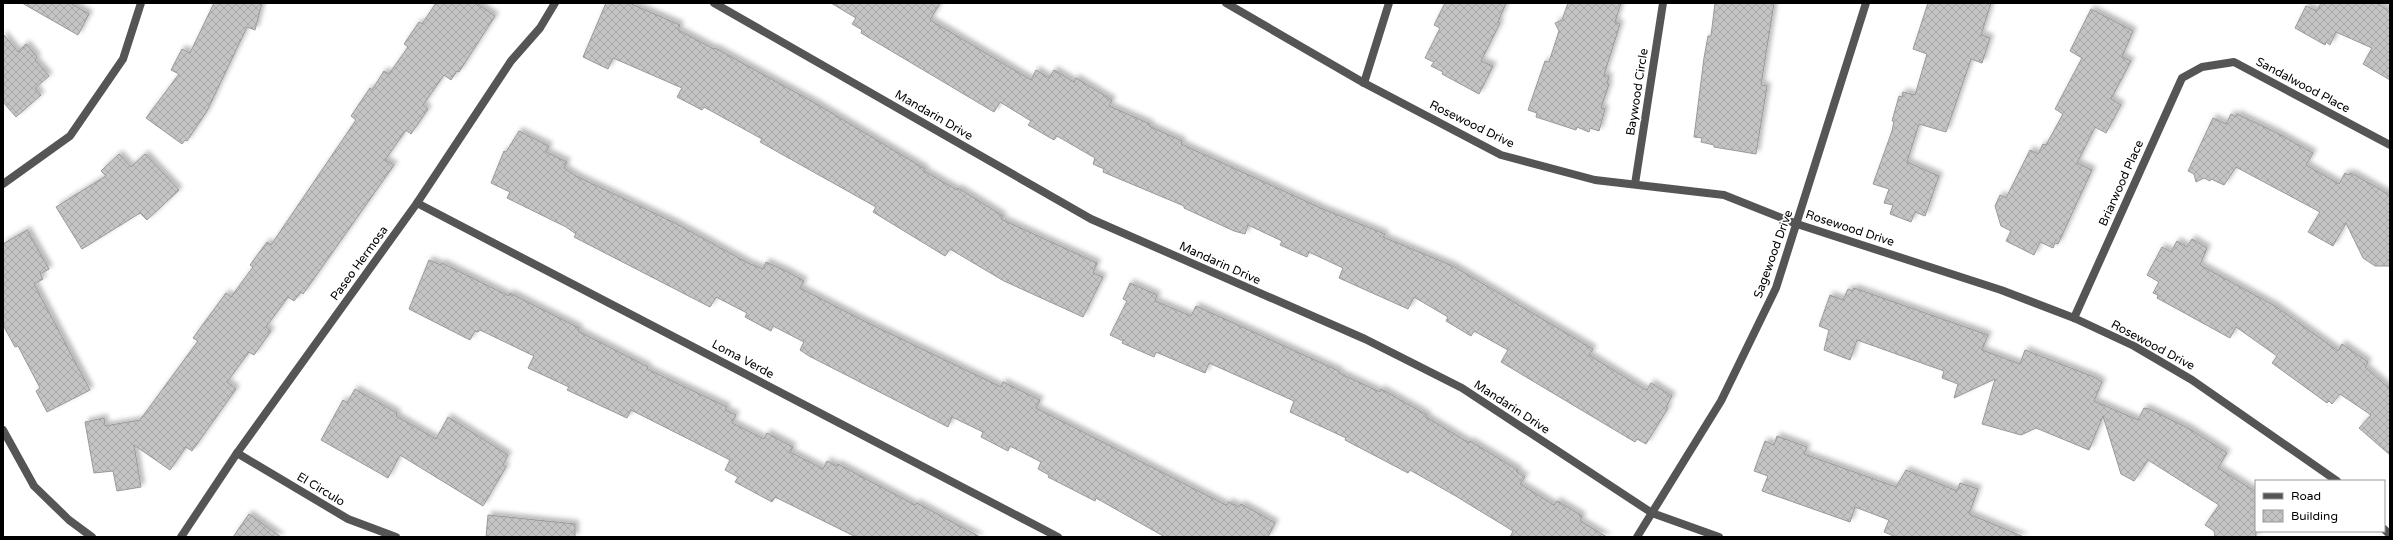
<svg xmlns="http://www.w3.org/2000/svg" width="2393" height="540" viewBox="0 0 2393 540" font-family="'Varela Round',sans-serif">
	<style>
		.building { fill: url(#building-cross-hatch); stroke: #999; filter: url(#shadow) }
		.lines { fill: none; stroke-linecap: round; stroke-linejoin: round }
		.minor { stroke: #555; stroke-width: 8 }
		.tertiary { stroke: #555; stroke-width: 8 }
		.labels { text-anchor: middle; stroke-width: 3.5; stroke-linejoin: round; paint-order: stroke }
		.street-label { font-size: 12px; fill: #000; stroke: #fff }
	</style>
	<defs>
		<pattern id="building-cross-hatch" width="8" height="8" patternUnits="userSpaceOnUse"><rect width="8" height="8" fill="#c4c4c4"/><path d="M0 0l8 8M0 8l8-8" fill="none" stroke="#a7a7a7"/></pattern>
		<filter id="shadow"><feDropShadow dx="3.5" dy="-3.5" stdDeviation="2" flood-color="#0004"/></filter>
	</defs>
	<rect width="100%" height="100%" fill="#fff"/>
	<g class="building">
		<path d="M 22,3 L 70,3 L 89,14 L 78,35 Z"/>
		<path d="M 214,3 L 262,3 L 255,30 L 247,27 L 207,111 L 187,141 L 185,140 L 182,144 L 146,118 L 179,74 L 171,70 L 182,49 L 190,53 Z"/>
		<path d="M 436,3 L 476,3 L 495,16 L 459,72 L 457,71 L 451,80 L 444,75 L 423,105 L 428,109 L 411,134 L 406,130 L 385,160 L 394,165 L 303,294 L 301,292 L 294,301 L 288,297 L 266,327 L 271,331 L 254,355 L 249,352 L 227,382 L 236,389 L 192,451 L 186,447 L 170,470 L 134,445 L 141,487 L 117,491 L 113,471 L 94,473 L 85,422 L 104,418 L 105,426 L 140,420 L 198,341 L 193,338 L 226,293 L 231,297 L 253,267 L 250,265 L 267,242 L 271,245 L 356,120 L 351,116 L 370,88 L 372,90 L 384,71 L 389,74 L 408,47 L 404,44 L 419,22 L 422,24 Z"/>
		<path d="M 606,3 L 629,3 L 680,25 L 678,30 L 714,49 L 715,48 L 815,103 L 925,169 L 924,171 L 957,190 L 958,188 L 1003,216 L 1001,219 L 1097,263 L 1093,273 L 1103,277 L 1083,317 L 1004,281 L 950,249 L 945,256 L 873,212 L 876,207 L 760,142 L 762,139 L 704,107 L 702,110 L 677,97 L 682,88 L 613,58 L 608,69 L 583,57 Z"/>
		<path d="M 831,3 L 940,3 L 930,20 L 1031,80 L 1036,70 L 1049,78 L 1054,70 L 1074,82 L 1076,78 L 1112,100 L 1109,106 L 1150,124 L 1149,126 L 1182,141 L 1181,144 L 1323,209 L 1385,234 L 1383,237 L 1453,266 L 1593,349 L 1589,355 L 1644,389 L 1647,390 L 1651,383 L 1672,396 L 1666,407 L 1668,408 L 1646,444 L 1637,439 L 1635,442 L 1501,362 L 1508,350 L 1474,331 L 1471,336 L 1446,321 L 1448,317 L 1414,297 L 1408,309 L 1339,278 L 1343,268 L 1309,252 L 1307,257 L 1280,245 L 1282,241 L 1248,225 L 1245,234 L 1234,231 L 1184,208 L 1184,206 L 1103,172 L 1104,169 L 1093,164 L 1095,158 L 1057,136 L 1054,140 L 1028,125 L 1031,121 L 1000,102 L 994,112 L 861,33 L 862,30 L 852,24 L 856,18 Z"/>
		<path d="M 1445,3 L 1506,3 L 1498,22 L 1500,23 L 1481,61 L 1493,66 L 1479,94 L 1442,74 L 1443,72 L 1431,66 L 1434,62 L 1425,58 L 1440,28 L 1434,25 Z"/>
		<path d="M 1568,3 L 1621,3 L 1615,22 L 1620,24 L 1604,75 L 1609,77 L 1607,84 L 1609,84 L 1601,108 L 1605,109 L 1599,131 L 1590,128 L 1589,132 L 1577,127 L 1576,130 L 1536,117 L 1537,113 L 1528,110 L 1545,61 L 1549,62 L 1559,31 L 1555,23 L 1562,20 Z"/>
		<path d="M 1715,3 L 1774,3 L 1761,85 L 1767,86 L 1756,154 L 1714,147 L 1714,145 L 1701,142 L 1702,138 L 1694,137 L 1704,58 L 1708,36 L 1711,36 Z"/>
		<path d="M 1928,3 L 1991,3 L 1981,35 L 1990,38 L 1982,63 L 1971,59 L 1946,132 L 1919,124 L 1907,162 L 1939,176 L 1925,216 L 1915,212 L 1911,222 L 1890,214 L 1893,205 L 1884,203 L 1889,189 L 1873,184 L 1892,131 L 1894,121 L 1892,121 L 1899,96 L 1902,97 L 1903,92 L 1915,95 L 1927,54 L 1913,49 Z"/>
		<path d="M 2321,3 L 2376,3 L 2390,11 L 2390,80 L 2363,64 L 2372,48 L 2336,32 L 2330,45 L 2326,42 L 2325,45 L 2295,28 L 2306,6 L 2317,11 Z"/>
		<path d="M 2091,9 L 2133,31 L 2122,57 L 2131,61 L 2111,99 L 2121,105 L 2106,133 L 2095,127 L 2077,163 L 2092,170 L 2058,244 L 2055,243 L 2053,248 L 2040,242 L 2034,255 L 2006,241 L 2011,231 L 2001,226 L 1995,206 L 2000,195 L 2006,198 L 2030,150 L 2038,154 L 2043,144 L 2046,145 L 2063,114 L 2055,109 L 2082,58 L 2070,51 Z"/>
		<path d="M 3,34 L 18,52 L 26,44 L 37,57 L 35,60 L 49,76 L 35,88 L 41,95 L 16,117 L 3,102 Z"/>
		<path d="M 2231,114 L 2236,117 L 2237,114 L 2277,133 L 2313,153 L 2306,165 L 2339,184 L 2345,173 L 2349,175 L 2351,173 L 2390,195 L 2390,266 L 2375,266 L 2363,258 L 2346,223 L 2333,246 L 2308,232 L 2320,212 L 2236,167 L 2224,185 L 2211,179 L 2210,181 L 2204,178 L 2196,182 L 2194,174 L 2188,171 L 2213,118 L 2226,124 Z"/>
		<path d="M 519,131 L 549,146 L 546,152 L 567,162 L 564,168 L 576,176 L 675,223 L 748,263 L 763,269 L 766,262 L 786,271 L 804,281 L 800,288 L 862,320 L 1001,387 L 1003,382 L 1040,400 L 1036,408 L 1222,503 L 1227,505 L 1229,502 L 1239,507 L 1241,504 L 1256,512 L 1275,523 L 1268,537 L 1165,537 L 1096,498 L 1095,501 L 1048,477 L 1049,475 L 1038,469 L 1041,462 L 1010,446 L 1008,451 L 981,437 L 983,432 L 952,417 L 948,427 L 809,356 L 800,350 L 804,342 L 773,326 L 771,331 L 745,317 L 747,313 L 716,297 L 710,307 L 574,237 L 576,234 L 566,227 L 507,198 L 510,192 L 491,183 L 504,151 L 506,152 Z"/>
		<path d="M 119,154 L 131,167 L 145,154 L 179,190 L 147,220 L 140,213 L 82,249 L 56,207 L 106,176 L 101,171 Z"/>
		<path d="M 27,230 L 49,269 L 40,274 L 43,279 L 34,284 L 90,390 L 47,412 L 36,391 L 40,388 L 18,346 L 15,347 L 3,325 L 3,244 Z"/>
		<path d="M 2192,239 L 2207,248 L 2200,265 L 2275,306 L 2338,351 L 2342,344 L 2368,362 L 2365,367 L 2390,389 L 2390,455 L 2359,428 L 2371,415 L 2340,394 L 2332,404 L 2329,401 L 2327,403 L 2272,363 L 2277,356 L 2236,327 L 2230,338 L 2157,298 L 2158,295 L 2153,293 L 2159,282 L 2147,275 L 2162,247 L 2171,252 L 2177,241 L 2187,247 Z"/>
		<path d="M 429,260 L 441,265 L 442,263 L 509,296 L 510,293 L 579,328 L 578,331 L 648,367 L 647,369 L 727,407 L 725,410 L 736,415 L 732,423 L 764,439 L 767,433 L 793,447 L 790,452 L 823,469 L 827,461 L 837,466 L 838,464 L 915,505 L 917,503 L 980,537 L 856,537 L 775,497 L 772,502 L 735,482 L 738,477 L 725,470 L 730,460 L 631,410 L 627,418 L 567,390 L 569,387 L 528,368 L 534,356 L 480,330 L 478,332 L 475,331 L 470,340 L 409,309 Z"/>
		<path d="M 1130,283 L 1157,295 L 1155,301 L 1191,316 L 1196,306 L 1339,371 L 1339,373 L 1380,392 L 1381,389 L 1427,415 L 1426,417 L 1469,443 L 1470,441 L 1518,470 L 1516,471 L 1525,477 L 1520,484 L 1554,505 L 1557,501 L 1582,516 L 1580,521 L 1607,537 L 1510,537 L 1513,531 L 1454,495 L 1410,470 L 1408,473 L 1345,440 L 1346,438 L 1290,412 L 1294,401 L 1209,363 L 1205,373 L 1156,352 L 1154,357 L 1122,343 L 1123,341 L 1110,335 L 1127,301 L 1123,299 Z"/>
		<path d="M 1854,288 L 1988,335 L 1982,350 L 2020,364 L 2025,350 L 2094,377 L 2102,382 L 2094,401 L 2124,414 L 2138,420 L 2144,408 L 2149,409 L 2188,428 L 2227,453 L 2218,468 L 2256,492 L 2256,537 L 2215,537 L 2214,531 L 2205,525 L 2219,505 L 2148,460 L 2134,481 L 2121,474 L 2103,416 L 2089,450 L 2036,428 L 2021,435 L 1982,424 L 1995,379 L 1954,398 L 1958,384 L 1942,378 L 1944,371 L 1857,340 L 1850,360 L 1824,350 L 1829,330 L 1819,326 L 1830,295 L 1843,300 L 1848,289 L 1853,291 Z"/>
		<path d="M 355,389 L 397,413 L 396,416 L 436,439 L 448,417 L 508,455 L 503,465 L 506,467 L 483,506 L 400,455 L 388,478 L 321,440 L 343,400 L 347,403 Z"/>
		<path d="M 1777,436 L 1807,447 L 1804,454 L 1896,487 L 1906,470 L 1957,491 L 1960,483 L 1978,489 L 1969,514 L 2024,537 L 1896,537 L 1884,532 L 1889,520 L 1855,507 L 1850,522 L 1762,491 L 1768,476 L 1754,471 L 1765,441 L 1774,445 Z"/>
		<path d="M 249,514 L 281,537 L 233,537 Z"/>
		<path d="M 488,515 L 575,524 L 575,537 L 486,537 Z"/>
	</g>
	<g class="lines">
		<g class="minor">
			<path d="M 714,3 L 1091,219 L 1365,339 L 1462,388 L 1652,513 L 1719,537"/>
			<path d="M 1226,3 L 1364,83 L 1501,155 L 1595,180 L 1724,195 L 1797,224 L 2001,290 L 2074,318 L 2134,346 L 2192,380 L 2337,481"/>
			<path d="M 1364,83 L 1389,3"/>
			<path d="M 3,184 L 70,136 L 123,59 L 141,3"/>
			<path d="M 1635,184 L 1663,3"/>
			<path d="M 417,203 L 1058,537"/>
			<path d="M 2074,318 L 2182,78 L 2202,67 L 2234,62 L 2390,145"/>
			<path d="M 3,430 L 34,486 L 69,520 L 92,537"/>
			<path d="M 237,453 L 348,519 L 396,537"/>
			<path d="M 2384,529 L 2390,535"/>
			<path d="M 181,537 L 237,453 L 417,203 L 511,61 L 540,28 L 555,3"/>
		</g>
		<path class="tertiary" d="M 1637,537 L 1721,401 L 1776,288 L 1866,3"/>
	</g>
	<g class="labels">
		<g class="street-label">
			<text transform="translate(2303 85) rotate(28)" y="4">Sandalwood Place</text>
			<text transform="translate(1637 92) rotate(-81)" y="4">Baywood Circle</text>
			<text transform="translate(934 115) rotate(30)" y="4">Mandarin Drive</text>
			<text transform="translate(1472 124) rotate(26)" y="4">Rosewood Drive</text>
			<text transform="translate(2121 183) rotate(-66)" y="4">Briarwood Place</text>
			<text transform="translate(1850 228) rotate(18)" y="4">Rosewood Drive</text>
			<text transform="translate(1773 254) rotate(-70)" y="4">Sagewood Drive</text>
			<text transform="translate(359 263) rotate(-54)" y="4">Paseo Hermosa</text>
			<text transform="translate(1220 263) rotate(24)" y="4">Mandarin Drive</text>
			<text transform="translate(2153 345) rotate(28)" y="4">Rosewood Drive</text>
			<text transform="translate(743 359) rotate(28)" y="4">Loma Verde</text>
			<text transform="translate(1512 407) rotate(33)" y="4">Mandarin Drive</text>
			<text transform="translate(321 489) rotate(31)" y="4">El Circulo</text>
		</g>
	</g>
	<rect width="2393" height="540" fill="none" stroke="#000000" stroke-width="8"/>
	<rect x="2255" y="480" width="130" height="52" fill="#ffffff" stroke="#999999"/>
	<rect x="2263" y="493" width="20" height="6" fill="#555555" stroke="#999999"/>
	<text x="2291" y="500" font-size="12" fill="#000000">Road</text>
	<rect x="2263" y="510" width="20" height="12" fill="url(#building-cross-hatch)" stroke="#999999"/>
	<text x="2291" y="520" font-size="12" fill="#000000">Building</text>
</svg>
